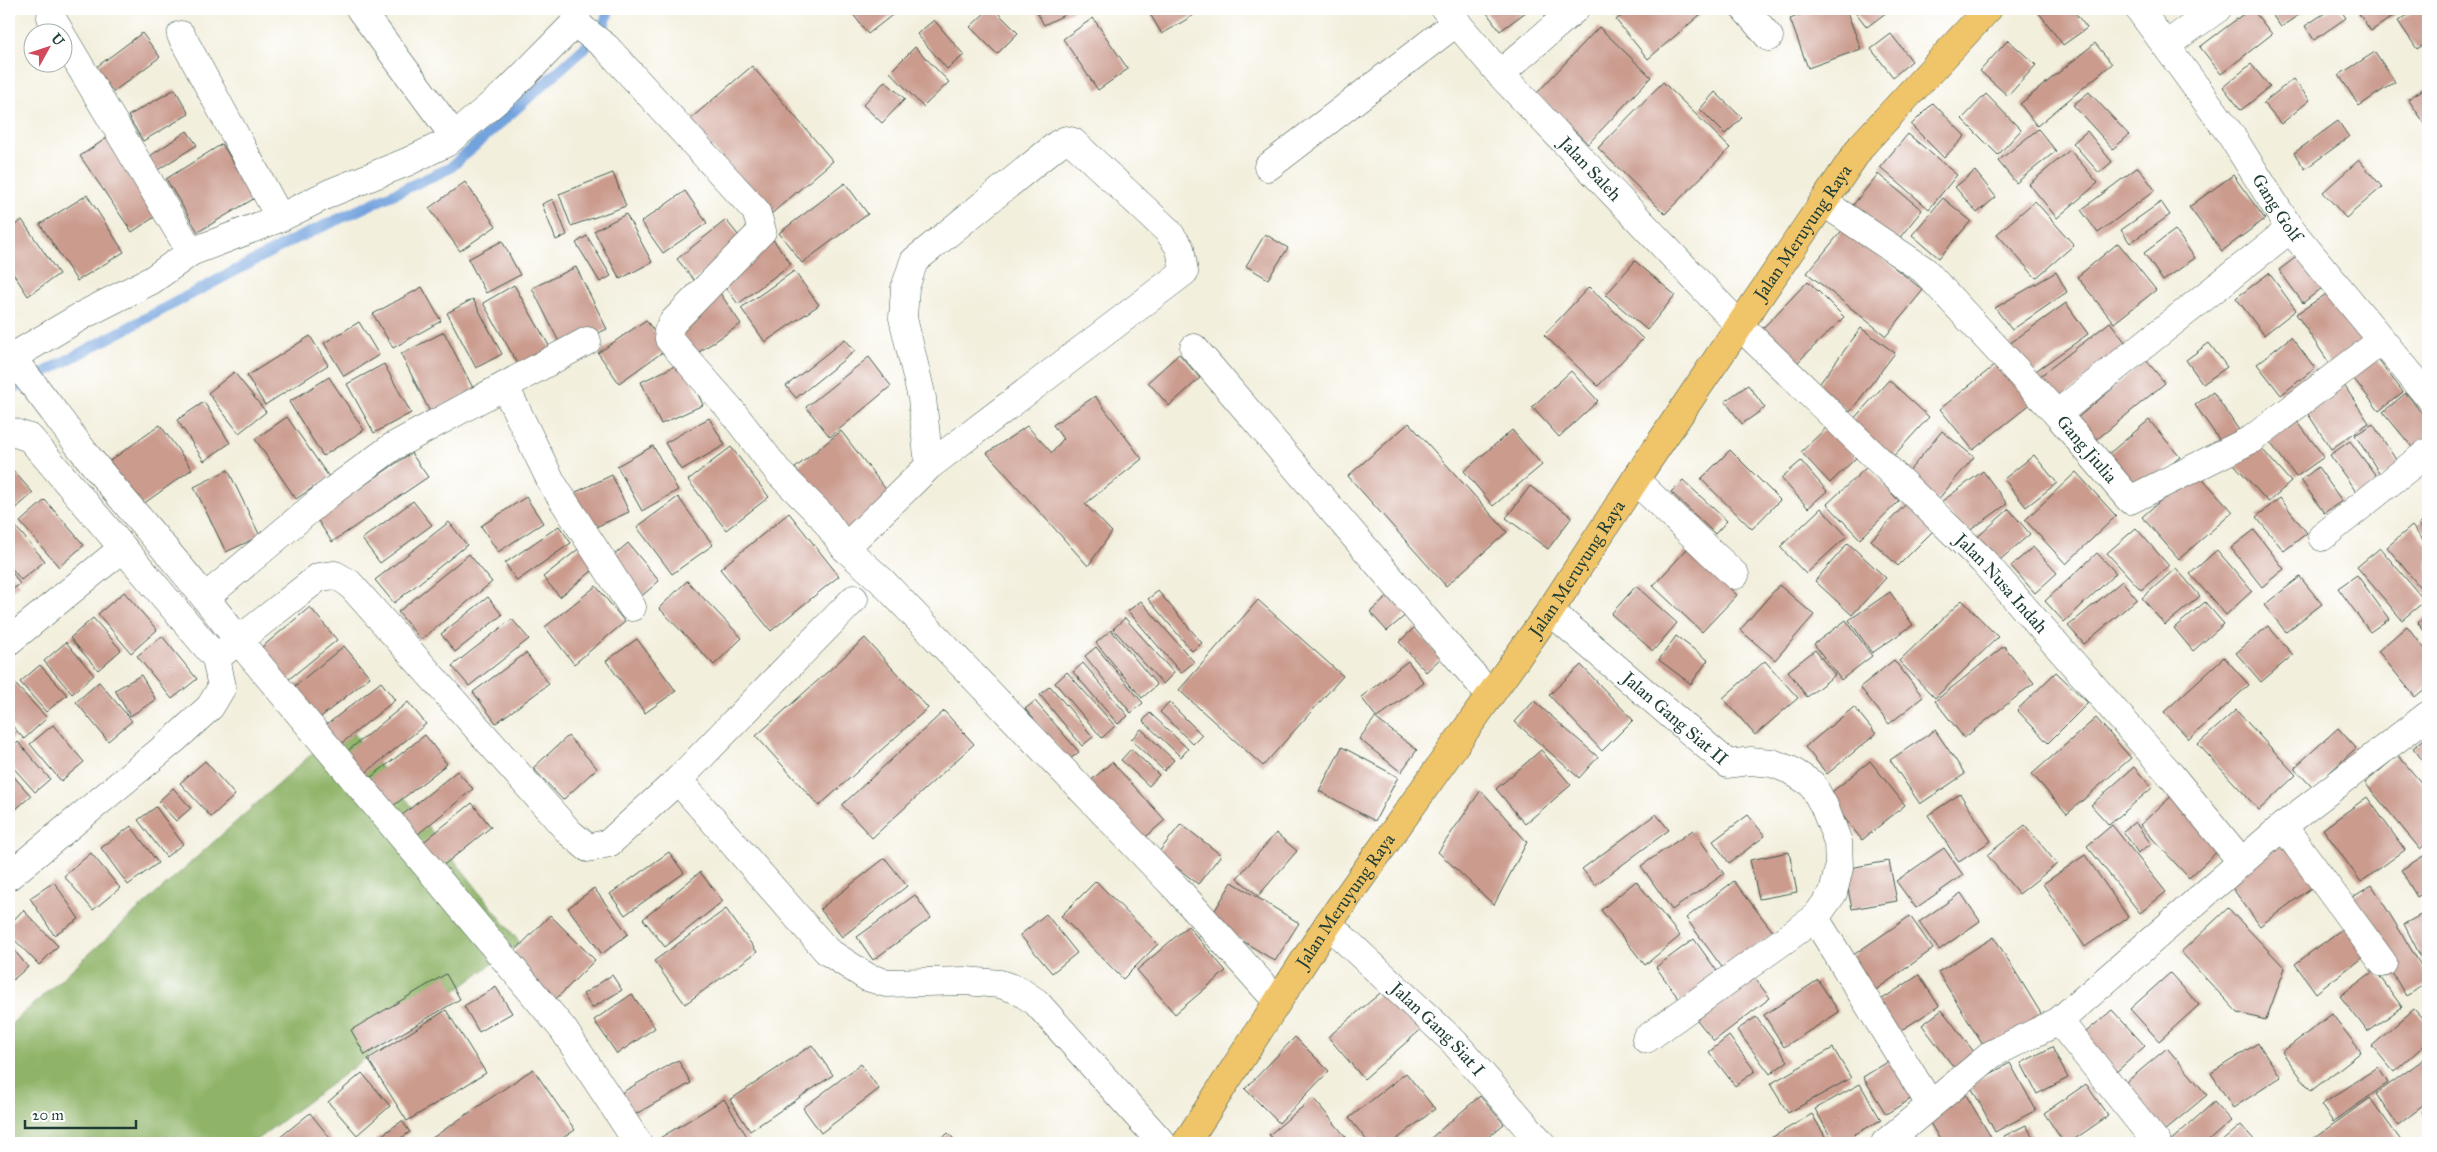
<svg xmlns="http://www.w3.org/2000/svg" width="2437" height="1152" font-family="'IM FELL Great Primer',serif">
<rect width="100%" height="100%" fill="#fff"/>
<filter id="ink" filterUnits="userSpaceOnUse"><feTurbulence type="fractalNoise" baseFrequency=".02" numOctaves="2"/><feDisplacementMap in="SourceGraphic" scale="10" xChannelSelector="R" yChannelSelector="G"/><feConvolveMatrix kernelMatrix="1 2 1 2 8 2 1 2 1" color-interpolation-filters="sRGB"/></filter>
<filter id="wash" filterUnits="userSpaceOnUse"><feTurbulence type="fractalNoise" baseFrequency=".0096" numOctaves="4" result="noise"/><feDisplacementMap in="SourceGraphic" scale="20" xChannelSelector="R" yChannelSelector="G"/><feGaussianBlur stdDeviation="1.12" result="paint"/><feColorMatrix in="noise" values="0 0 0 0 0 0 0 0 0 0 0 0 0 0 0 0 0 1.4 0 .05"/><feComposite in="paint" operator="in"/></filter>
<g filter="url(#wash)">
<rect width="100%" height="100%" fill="#f3efdd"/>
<path fill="#8fb468" stroke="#57784e" d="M346,723l174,220 -268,200h-243v-117z"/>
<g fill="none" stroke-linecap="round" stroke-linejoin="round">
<path stroke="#73a3dd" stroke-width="11" d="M9,391l282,-150 159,-73 152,-136 7,-23"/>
</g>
<g id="blocks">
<path fill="#cb9b8e" d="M849,9h51l-32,25z
M989,9h5l24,24 -21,21 -27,-27z
M1035,9h41l-32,16z
M1147,9h43l4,6 -32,19z
M1484,9h46l-30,22z
M1630,9h77l-59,50 -32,-39z
M1816,9h30l15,40 -53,19 -18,-49z
M1853,9h38l-24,18z
M2036,9h36l15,19 -24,17z
M2250,9h2l20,25 -51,40 -21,-27z
M2268,9h39l-26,18z
M2331,9h9l6,9 -32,22 -9,-14z
M2361,9h43l-33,22 -14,-20z
M2418,9h10v33l-11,7 -19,-28z
M1093,18l35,51 -30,21 -35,-51z
M934,20l30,35 -17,14 -30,-35z
M1599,27l52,50 -63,67 -52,-50z
M142,33l18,24 -47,35 -18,-24z
M1891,34l21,27 -19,16 -22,-28z
M2008,40l28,25 -28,31 -28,-25z
M2095,43l17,21 -75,62 -17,-22z
M915,47l34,35 -26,25 -33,-35z
M2375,52l20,30 -36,24 -20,-31z
M2251,64l19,23 -29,23 -18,-23z
M752,66l81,95 -63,54 -81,-95z
M2293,79l17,21 -29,24 -18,-21z
M885,81l20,18 -23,24 -19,-18z
M1663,82l67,66 -65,66 -67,-66z
M2425,88l3,5v29l-3,2 -17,-25z
M175,89l14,25 -46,27 -15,-25z
M1715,92l27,26 -17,16 -25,-25z
M2089,92l40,43 -16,14 -40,-44z
M1986,94l35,36 -23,25 -36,-36z
M1933,103l32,33 -21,22 -33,-33z
M2338,121l11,16 -44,32 -11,-16z
M2038,129l18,22 -40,32 -18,-22z
M187,131l10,14 -41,26 -9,-13z
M2087,131l25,31 -13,11 -26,-30z
M113,134l52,76 -33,22 -52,-76z
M1908,134l49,41 -28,34 -49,-42z
M222,144l33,54 -57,34 -32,-53z
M2070,150l28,33 -41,35 -28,-34z
M2359,160l23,27 -36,31 -23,-26z
M2138,167l17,23 -57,43 -17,-23z
M1975,171l21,26 -19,16 -22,-26z
M613,173l13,33 -55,20 -12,-32z
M1878,174l44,36 -29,36 -44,-36z
M2233,175l32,44 -43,32 -33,-44z
M465,182l31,44 -36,25 -31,-43z
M845,183l23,31 -66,49 -23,-30z
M685,191l22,32 -44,30 -22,-31z
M87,195l37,57 -47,29 -37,-57z
M1943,198l28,23 -32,37 -27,-23z
M553,199l14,36 -11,5 -14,-36z
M2035,201l39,44 -38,33 -39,-44z
M2161,202l9,13 -40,28 -9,-13z
M626,214l26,48 -32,17 -26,-48z
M22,220l37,54 -31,22 -19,-29v-38z
M726,220l17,21 -49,39 -17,-21z
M1844,228l79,62 -37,46 -79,-63z
M2175,230l20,28 -32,23 -19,-28z
M1265,234l23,14 -20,31 -22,-13z
M587,236l24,40 -11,6 -24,-39z
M772,238l19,26 -53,40 -19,-26z
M502,241l18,34 -34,18 -18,-34z
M2118,243l38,47 -42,33 -37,-46z
M2303,252l24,32 -24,19 -24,-33z
M1635,261l40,34 -28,35 -41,-35z
M576,267l31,62 -44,21 -31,-62z
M794,271l25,34 -54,37 -24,-34z
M2056,272l11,20 -55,38 -17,-22z
M2269,273l27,37 -32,25 -28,-37z
M1808,281l36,36 -48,47 -35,-34z
M514,285l37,64 -32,17 -36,-63z
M422,287l19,34 -48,27 -20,-34z
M1589,287l54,52 -45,47 -54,-51z
M2334,289l36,53 -38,25 -36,-53z
M720,293l21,31 -45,30 -21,-31z
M473,299l29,55 -26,14 -29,-55z
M2066,303l22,31 -58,41 -21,-31z
M646,320l21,29 -48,34 -21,-30z
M359,322l20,33 -35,21 -20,-33z
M2110,322l18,24 -74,58 -19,-24z
M1861,328l34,25 -45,59 -33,-25z
M444,332l30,58 -44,22 -29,-58z
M310,336l18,29 -63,40 -18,-29z
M2291,337l24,31 -34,27 -24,-31z
M845,339l10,12 -59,47 -10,-12z
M2209,343l18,24 -24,17 -17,-24z
M2372,352l31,40 -24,19 -32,-41z
M1179,354l21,24 -31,28 -21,-24z
M869,357l22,29 -61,51 -24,-30z
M2146,360l19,23 -70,58 -19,-22z
M2000,361l33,41 -60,48 -33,-41z
M683,362l20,43 -42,19 -20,-42z
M384,364l27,49 -37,20 -27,-49z
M1571,371l27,30 -39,36 -27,-30z
M234,372l32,40 -27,21 -31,-40z
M329,377l35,53 -41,26 -34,-54z
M2340,379l29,44 -38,26 -29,-44z
M1889,380l40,37 -39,43 -40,-37z
M1748,385l17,23 -23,16 -17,-23z
M2213,392l28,41 -18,12 -28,-40z
M2406,393l22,28v24l-11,8 -34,-41z
M1095,396l47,63 -57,45 27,28 -24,34 -101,-113 40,-27 25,27 11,-14 -10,-14z
M204,402l26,41 -26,18 -27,-41z
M2291,413l33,44 -28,20 -33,-44z
M287,417l42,60 -33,22 -41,-60z
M709,418l16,27 -44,25 -16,-27z
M2149,420l31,37 -49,41 -31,-37z
M1409,423l98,109 -61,54 -98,-110z
M2373,424l27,42 -18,11 -27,-42z
M160,425l32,44 -53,38 -32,-44z
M1827,427l29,31 -26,25 -29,-31z
M1512,430l30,35 -49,41 -29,-35z
M841,431l50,65 -46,36 -50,-64z
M1942,431l32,26 -38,45 -31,-26z
M2350,441l30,40 -21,15 -29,-41z
M2256,442l35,40 -23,20 -35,-39z
M653,446l25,44 -36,21 -25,-45z
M731,447l38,50 -43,33 -38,-50z
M1730,450l50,50 -28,29 -51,-50z
M411,453l17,24 -96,65 -16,-24z
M2034,455l23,28 -31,24 -22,-28z
M1801,461l26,30 -19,17 -27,-30z
M9,466l24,27 -22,20 -2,-3z
M1867,467l32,34 -39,38 -33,-35z
M2318,467l24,34 -18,12 -23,-33z
M228,470l32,66 -34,16 -32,-65z
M2195,470l38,42 -54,47 -37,-42z
M1983,471l24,33 -42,30 -24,-32z
M2076,472l40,44 -50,48 -41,-44z
M612,475l17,37 -40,18 -17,-36z
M1683,480l44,41 -12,13 -44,-42z
M1530,486l42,31 -24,32 -42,-31z
M526,497l17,26 -45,29 -17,-26z
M678,497l35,48 -41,29 -35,-47z
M2280,498l27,35 -23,18 -28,-34z
M45,500l39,45 -25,22 -39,-45z
M413,501l19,24 -52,38 -18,-24z
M1907,503l27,27 -36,36 -27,-26z
M1821,508l26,28 -41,38 -26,-27z
M2009,509l21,25 -36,31 -21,-24z
M789,513l50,63 -68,55 -51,-62z
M2428,516v19l-9,-11z
M449,522l18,23 -73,58 -19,-23z
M15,526l30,35 -24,19 -12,-15v-34z
M559,526l12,17 -54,38 -12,-18z
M2412,526l16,20v51l-41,-50z
M2136,528l33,38 -28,24 -34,-37z
M2254,530l30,39 -22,18 -31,-39z
M628,543l31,38 -22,19 -31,-38z
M1848,543l38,35 -34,37 -37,-34z
M581,547l16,20 -37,30 -17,-20z
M2033,547l24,26 -22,20 -24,-27z
M2380,548l45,53 -23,19 -45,-53z
M1687,549l50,46 -35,37 -49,-46z
M2217,550l35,41 -26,24 -36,-41z
M2097,553l19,20 -52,49 -19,-21z
M469,554l23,28 -71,58 -23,-28z
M9,568l11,16 -11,8z
M2176,568l24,28 -35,29 -23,-27z
M2357,575l32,44 -19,13 -32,-44z
M2300,577l22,27 -36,28 -22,-27z
M687,581l55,57 -28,27 -55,-57z
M2122,581l15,18 -53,45 -16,-18z
M1779,585l35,30 -39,45 -35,-30z
M596,586l29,36 -51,42 -29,-37z
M1636,586l41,37 -24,28 -42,-37z
M1158,591l44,52 -10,8 -44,-52z
M124,592l33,38 -26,23 -33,-39z
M1890,592l23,33 -41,28 -23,-33z
M1391,594l17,19 -21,18 -17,-19z
M488,597l14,18 -47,37 -14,-18z
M1258,600l85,76 -80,90 -84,-76z
M1962,600l36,37 -63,61 -36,-37z
M1141,601l53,61 -13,11 -53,-62z
M2205,602l19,22 -31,27 -19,-23z
M310,607l27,33 -54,44 -27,-32z
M2428,614v22l-10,-13z
M93,618l28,32 -23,20 -28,-32z
M1125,618l49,55 -11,11 -50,-55z
M512,619l17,20 -60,47 -17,-20z
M1846,620l26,36 -31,24 -27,-36z
M2268,626l25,29 -32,27 -25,-29z
M2407,626l21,27v33l-13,11 -37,-46z
M1414,628l27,30 -15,14 -27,-30z
M1111,630l46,55 -15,13 -46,-55z
M162,636l35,43 -25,20 -35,-43z
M1676,636l32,24 -17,24 -32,-24z
M865,638l63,70 -109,98 -63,-70z
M637,639l39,52 -31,22 -39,-52z
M66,642l28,33 -22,19 -28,-33z
M344,646l26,31 -59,48 -25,-32z
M2004,646l30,37 -70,55 -29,-37z
M1096,647l47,56 -12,10 -46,-57z
M1815,650l20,25 -28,22 -19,-26z
M526,653l23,31 -53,39 -23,-31z
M2224,657l25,28 -60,54 -25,-27z
M1894,660l29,37 -34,27 -29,-37z
M1408,661l16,22 -47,35 -16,-21z
M1765,661l33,37 -43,37 -32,-37z
M1083,663l45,53 -10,8 -45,-52z
M40,665l27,30 -21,17 -26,-30z
M1581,665l52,55 -31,31 -53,-56z
M1067,672l48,54 -13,12 -47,-55z
M2056,672l32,31 -40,40 -31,-33z
M141,675l15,25 -26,16 -15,-26z
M99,682l33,39 -24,20 -32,-39z
M381,682l14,18 -64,52 -15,-19z
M15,684l32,34 -23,21 -15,-17v-33z
M1050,686l43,51 -11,9 -42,-51z
M1035,701l44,51 -10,8 -44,-51z
M1534,701l64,56 -19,21 -64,-56z
M408,702l18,22 -69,56 -18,-22z
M1169,702l33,33 -9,9 -33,-32z
M1854,707l22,27 -49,40 -22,-27z
M2236,710l60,65 -37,35 -61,-66z
M944,711l30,33 -102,94 -30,-33z
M1150,713l38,36 -7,8 -38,-36z
M1375,718l42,32 -16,22 -42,-33z
M2096,718l35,40 -64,56 -35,-40z
M53,725l31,37 -23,19 -31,-37z
M2338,728l18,20 -43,40 -19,-20z
M1141,729l33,31 -10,11 -33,-31z
M9,730l5,7 -5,4z
M1935,730l30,44 -45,30 -30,-44z
M425,735l22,29 -59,46 -22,-29z
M568,736l29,32 -34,32 -30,-32z
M2428,736v31l-15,-19z
M18,742l32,37 -15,13 -26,-29v-12z
M1342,747l56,30 -23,44 -56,-30z
M1131,749l28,26 -10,11 -28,-26z
M1541,750l30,35 -46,39 -29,-35z
M2398,755l30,36v51l-8,7 -55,-66z
M205,761l30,34 -24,22 -31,-34z
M1870,761l35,44 -43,35 -35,-44z
M1112,762l53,58 -26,23 -53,-58z
M2134,767l18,21 -43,37 -18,-20z
M9,771l22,25 -22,19z
M457,771l16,18 -61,50 -16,-19z
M173,788l18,20 -15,13 -18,-19z
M1481,790l46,52 -33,63 -56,-53z
M2176,792l49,52 -36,34 -49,-53z
M1960,794l31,47 -32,21 -31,-47z
M2367,797l38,53 -44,32 -38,-53z
M472,803l19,24 -56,45 -19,-24z
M156,807l27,37 -17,13 -28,-37z
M1656,814l13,16 -74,55 -13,-16z
M1748,815l17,21 -36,27 -16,-22z
M2135,822l16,22 -13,9 -15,-22z
M1181,824l40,31 -23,29 -40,-31z
M2025,825l32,39 -38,30 -32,-39z
M2112,825l54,67 -26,21 -53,-67z
M131,826l27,37 -30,22 -27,-37z
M1693,830l31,44 -52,36 -31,-44z
M1276,833l21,18 -39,45 -21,-18z
M2286,839l33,43 -59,44 -32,-44z
M1944,848l19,27 -47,33 -20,-27z
M669,852l15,21 -59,42 -15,-21z
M1789,852l8,40 -38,7 -9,-39z
M91,853l29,35 -27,22 -29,-34z
M2428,853v37l-11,7 -16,-27z
M2085,855l43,62 -43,30 -42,-63z
M885,858l22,28 -65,51 -22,-28z
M1889,861l8,40 -45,8 -8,-40z
M700,872l23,29 -58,46 -22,-28z
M1096,881l62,63 -35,35 -62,-63z
M1636,881l44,55 -35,29 -44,-55z
M1734,881l40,52 -50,37 -38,-52z
M54,882l25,37 -25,16 -24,-37z
M1232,882l67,41 -24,38 -66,-41z
M2372,885l56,92v6l-22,13 -58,-96z
M594,888l34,46 -26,20 -34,-46z
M1961,893l19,28 -41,29 -20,-28z
M915,895l16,23 -58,42 -16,-23z
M2228,908l57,60 -19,52 -28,-7 -57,-61z
M726,909l31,43 -72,52 -31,-43z
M23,910l35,36 -19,19 -30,-31v-9z
M2426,912l2,5v54l-24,-47z
M1046,914l31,39 -25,20 -32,-38z
M550,915l45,45 -43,43 -45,-44z
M1910,916l23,33 -63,45 -24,-34z
M1188,926l38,45 -51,43 -38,-44z
M2346,926l21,28 -51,39 -21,-29z
M1994,937l48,78 -56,35 -48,-78z
M1694,939l25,35 -38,28 -25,-35z
M9,944l19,23 -19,16z
M2375,970l27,37 -34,25 -28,-36z
M2170,973l29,32 -40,36 -29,-32z
M446,974l14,25 -95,56 -14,-25z
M612,975l10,15 -30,18 -9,-14z
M1919,975l20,31 -47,30 -19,-31z
M1753,976l17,22 -56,43 -17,-21z
M1818,980l21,32 -55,35 -20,-32z
M1391,984l34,42 -61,53 -36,-42z
M496,987l16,26 -33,19 -15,-26z
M632,994l23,34 -38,26 -23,-34z
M2414,1009l14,16v17l-34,30 -22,-26z
M446,1010l40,63 -79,48 -39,-62z
M1942,1010l39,51 -20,16 -39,-52z
M2112,1010l33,36 -31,28 -34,-37z
M2332,1014l29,38 -50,39 -29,-39z
M1756,1017l32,44 -18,13 -33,-44z
M1729,1036l26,35 -20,15 -26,-34z
M1295,1037l34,34 -50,52 -34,-34z
M2258,1043l23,34 -48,31 -22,-35z
M812,1045l21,30 -83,56 -20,-31z
M2052,1047l16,31 -31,16 -16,-31z
M1833,1048l18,30 -63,35 -18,-29z
M2167,1048l40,47 -49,41 -40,-47z
M2428,1056v46l-30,23 -22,-31z
M1896,1057l23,37 -33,20 -23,-37z
M678,1060l13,23 -57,32 -13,-22z
M2010,1063l26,47 -41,22 -25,-47z
M861,1064l18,25 -58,44 -18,-25z
M2378,1067l10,16 -55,39 -12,-17z
M533,1069l42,61 -20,13h-130z
M362,1073l28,33 -33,29 -29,-33z
M1406,1073l29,36 -43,34h-23l-20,-25z
M1860,1084l21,36 -42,23h-5l-19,-34z
M2086,1084l22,32 -39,27h-5l-20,-30z
M1966,1095l26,44 -7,4h-43l-15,-25z
M1480,1096l24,28 -23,19h-56z
M1313,1098l38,45h-75l-7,-8z
M2370,1098l32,44 -95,1z
M724,1099l27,44h-95l-1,-2z
M2214,1102l17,19 -25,22h-38z
M2428,1108v13l-6,-9z
M310,1113l24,30h-61z
M1812,1114l17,29h-55l-3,-5z
M402,1121l8,11 -16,11h-17l-2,-3z
M2026,1125l10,18h-28l-4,-7z
M2241,1125l16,18h-37z
M948,1133l10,10h-21z"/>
</g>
</g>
<g filter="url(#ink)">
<use href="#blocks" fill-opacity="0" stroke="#3f584d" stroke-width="1"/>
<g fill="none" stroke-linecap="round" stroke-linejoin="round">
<g stroke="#3f584d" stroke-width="29">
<g id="minor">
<path d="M360,9l94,127"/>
<path id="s1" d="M1445,9l55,65 239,251 244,236 187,213 71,87"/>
<path d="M1745,9l24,28"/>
<path id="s2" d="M2139,9l92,126 59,94 138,167"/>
<path d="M51,17l9,15"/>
<path d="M575,23l31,24 150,164 6,20 -89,91 -5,9 1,8 61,70 50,65 42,42 23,32 36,32 296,309 100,112"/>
<path d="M181,35l99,183"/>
<path d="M62,36l129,216"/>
<path d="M2166,45l51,-36"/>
<path d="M1500,74l75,-65"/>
<path d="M1268,167l189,-145"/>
<path id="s3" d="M1823,202l101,68 133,144 73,86 122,-61 129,-98"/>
<path d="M1194,348l296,347"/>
<path d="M9,356c27,29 50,64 75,96 50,63 106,123 154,188l325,389 75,114"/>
<path d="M9,359l76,-45 67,-34 39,-28 89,-34 50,-25 77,-31 39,-19 62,-52 67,-68 3,-14"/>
<path d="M505,387l47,96 80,124"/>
<path d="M2057,414l233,-185"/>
<path d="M9,431l21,7 186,220 6,29 -12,20 -34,31 -167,138"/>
<path d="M1635,480l100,95"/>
<path d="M2322,537l106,-85"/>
<path d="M845,548l84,-82 255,-194 -4,-24 -12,-17 -95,-89 -7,-2 -8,4 -144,117 -9,27 -2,30 19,80 7,68"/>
<path d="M206,597l121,-102 65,-48 195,-106"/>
<path id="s4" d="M1550,611l178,153 22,-3 22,2 18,7 22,14 12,22 14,36 1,26 -6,25 -18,25 115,186"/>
<path d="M9,641l114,-93"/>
<path d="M216,658l103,-81 16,-2 14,8 221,250 18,15 21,-5 69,-63 176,-181"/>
<path d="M678,780l149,171 40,26 19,6 80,-2 34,3 18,6 18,12 126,141"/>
<path d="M2283,826l100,137"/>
<path id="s5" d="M1328,924l126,118 87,101"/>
<path d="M1646,1039l169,-121"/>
<path d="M1885,1143l107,-89 67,-33"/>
<path d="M2157,1143l-98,-122 224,-195 145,-111"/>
</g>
</g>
<g stroke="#3f584d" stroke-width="29">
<g id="major">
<path id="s6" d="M1186,1143l142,-219 222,-313 85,-131 227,-335 126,-136"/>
</g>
</g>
<use href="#minor" stroke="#fff" stroke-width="28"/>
<use href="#major" stroke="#f0c469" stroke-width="28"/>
</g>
</g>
<g text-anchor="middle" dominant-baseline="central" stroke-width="4" stroke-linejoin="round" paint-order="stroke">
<g font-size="18" fill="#1f3d34" stroke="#fff">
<text stroke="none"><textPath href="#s1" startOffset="216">Jalan Saleh</textPath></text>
<text stroke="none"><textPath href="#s2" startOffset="242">Gang Golf</textPath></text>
<text stroke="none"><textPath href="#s6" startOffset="1100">Jalan Meruyung Raya</textPath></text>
<text stroke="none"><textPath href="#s3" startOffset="364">Gang Jiulia</textPath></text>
<text stroke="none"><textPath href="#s6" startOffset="695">Jalan Meruyung Raya</textPath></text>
<text stroke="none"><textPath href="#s1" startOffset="800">Jalan Nusa Indah</textPath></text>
<text stroke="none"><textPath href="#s4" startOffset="165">Jalan Gang Siat II</textPath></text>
<text stroke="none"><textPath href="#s6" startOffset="290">Jalan Meruyung Raya</textPath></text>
<text stroke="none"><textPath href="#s5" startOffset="152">Jalan Gang Siat I</textPath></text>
</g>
</g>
<rect width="2437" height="1152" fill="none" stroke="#fff" stroke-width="30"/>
<g transform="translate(48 48) rotate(50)"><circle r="24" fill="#ffffff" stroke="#a5b1ae"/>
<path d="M0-4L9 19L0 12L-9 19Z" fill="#d1495b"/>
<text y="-8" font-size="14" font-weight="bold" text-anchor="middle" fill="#1f3d34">U</text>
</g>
<path d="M25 1120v8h111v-8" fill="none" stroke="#1f3d34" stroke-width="2.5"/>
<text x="32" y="1120" font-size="15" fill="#1f3d34" stroke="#ffffff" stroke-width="4" paint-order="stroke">20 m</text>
</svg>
